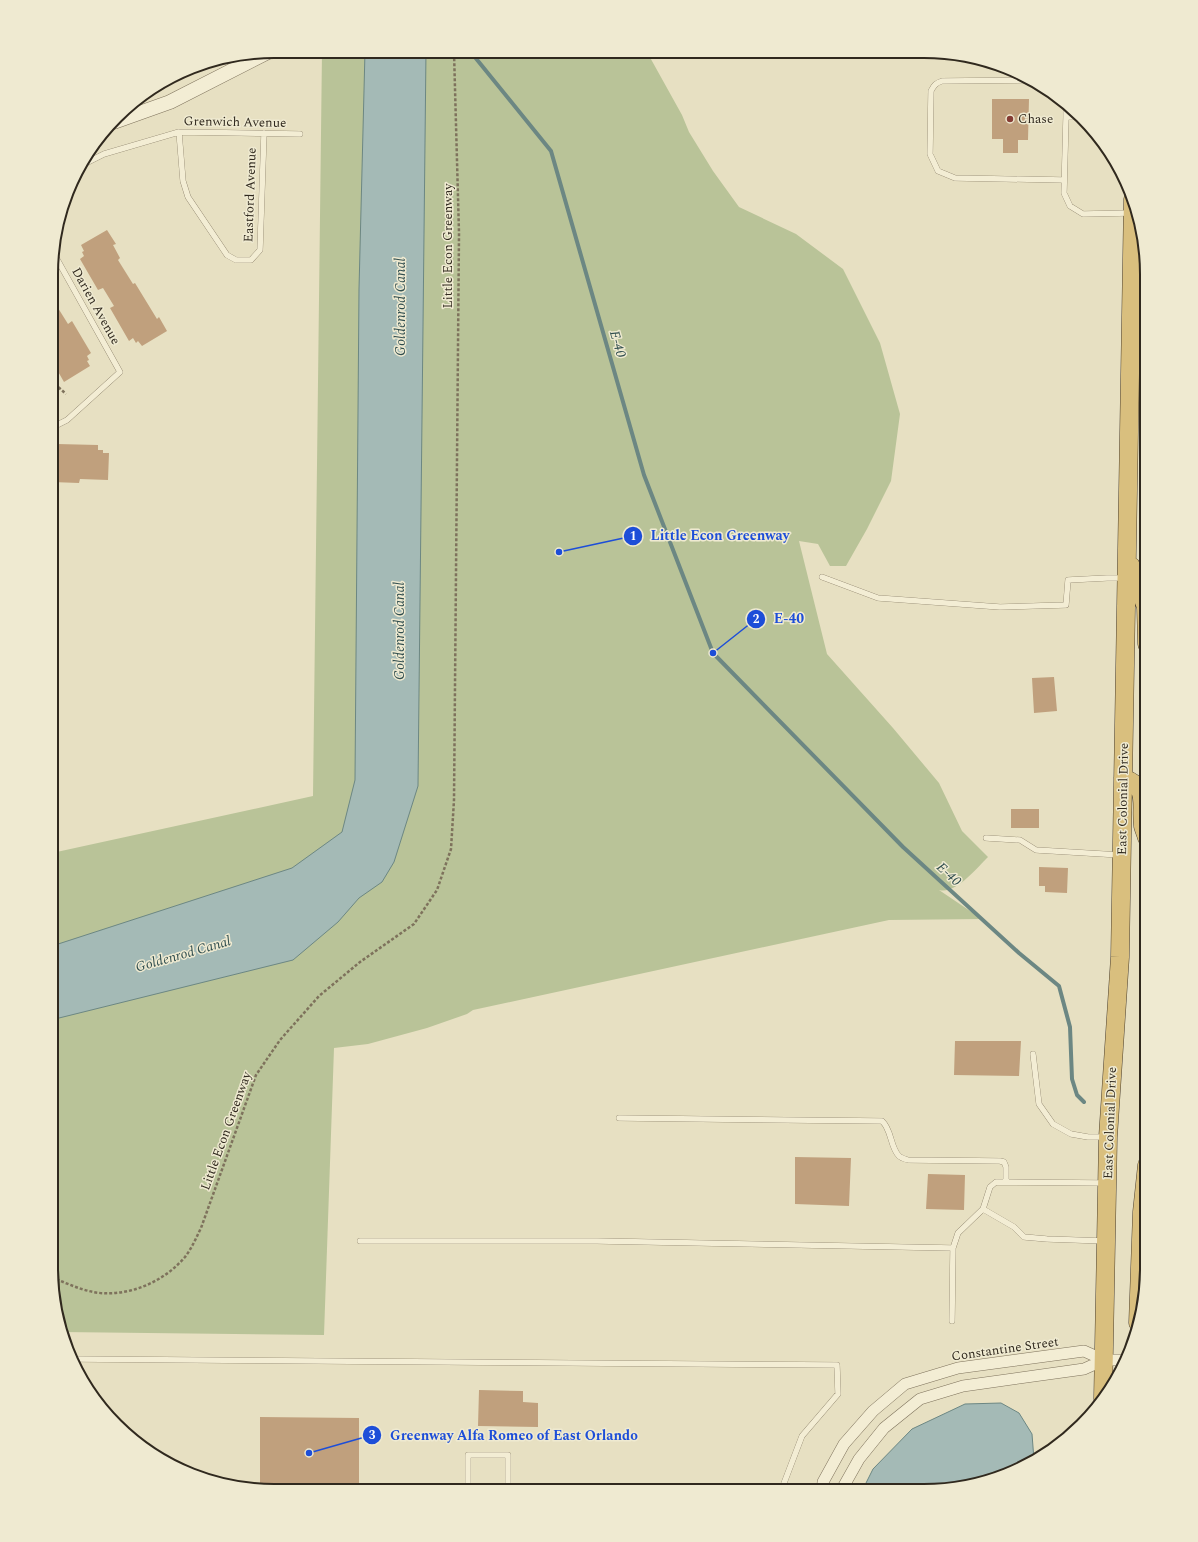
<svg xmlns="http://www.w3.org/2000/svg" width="1198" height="1542" font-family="Spectral,serif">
<rect width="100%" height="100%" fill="#e7e0c2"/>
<path fill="#b9c398" d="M322,51l325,1 35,63 7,17 24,39 26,36 57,27 47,35 37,74 20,71 -9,67 -24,48 -21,37h-16l-12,-22 -19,-3 28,113 66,74 46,55 23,48 26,26c-11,11 -33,38 -49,33l43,29 -93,1 -416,90 -6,4 -40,14 -59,16 -34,4 -10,287 -263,-3 -2,-7 -8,-57 1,-415 261,-57z"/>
<path fill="#a4bab6" stroke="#6c8783" d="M365,51h61l-8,735 -24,76 -12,20 -23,16 -21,24 -45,38 -242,60 1,-74 240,-78 50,-36 13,-52 4,-491z
M1001,1403l18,10 13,21 2,26c-50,34 -114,31 -172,31l11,-22 39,-40 53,-25z"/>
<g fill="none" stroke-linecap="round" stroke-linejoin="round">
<path stroke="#6c8783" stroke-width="4" d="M474,56l77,95 93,324 69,178 190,194 116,106 40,33 11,41 2,52 5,16 7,7"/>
</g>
<path fill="#c0a07d" d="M992,99h37l-1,41h-10v13h-15v-14h-11z
M107,230l9,14 -3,1 7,13 -2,2 15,24 2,-1 22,36 2,-2 8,14 -25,15 -4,-5 -2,2 -3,-5 -4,3 -19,-33 4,-2 -11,-18 -5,2 -18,-31 4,-3 -2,-4 2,-1 -3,-6z
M53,300l15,24 4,-3 19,32 -4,3 2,4 -2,1 3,5 -26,16 -8,-14 3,-2 -6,-9z
M57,444l41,1v5h5v3h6l-1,27 -28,-1 -1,4 -27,-1 1,-30h3z
M1054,677l3,34 -23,2 -2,-35z
M1011,809h28v19h-28z
M1039,867l29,1 -1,25 -22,-1v-6h-6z
M955,1041h66l-2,35 -65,-1z
M795,1157l56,1 -2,48 -54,-2z
M928,1174l37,1 -1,35 -38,-1z
M479,1390l44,1v11l15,1v24l-60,-1z
M260,1417l99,1v71h-99z"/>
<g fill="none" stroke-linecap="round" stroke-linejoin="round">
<g stroke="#7e725c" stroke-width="6">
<path id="service" d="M1031,80l-89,1c-6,2 -8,4 -11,10l-1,63 8,17 17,7 109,2
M1066,117v-14
M1081,117h-15l-2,76 6,13 13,8 47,-1
M179,132l4,49 5,16 39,58 9,5h15l9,-10 4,-117
M80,166l24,-12 75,-22 121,2
M53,425h4l10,-5 53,-48 -67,-120
M822,577l56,21 122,9 66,-2 2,-25 39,-2h17
M986,838l34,2 16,10 84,5
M1033,1054l6,50 14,20 18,10 17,3h18
M619,1118l263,3c10,9 8,26 17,35 2,2 6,3 9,4l92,1 4,1 2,5v15
M983,1209l31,18 10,10 23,2 57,2
M360,1241h237l356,7
M952,1321l1,-73 5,-15 25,-24 7,-22 6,-5 109,1
M71,1359l766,6 1,29 -36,42 -21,55
M468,1490v-35h40v35"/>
</g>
<g stroke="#7e725c" stroke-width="12">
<path id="minor" d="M822,1491l1,-9 21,-38 29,-33 32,-27 53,-16 126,-17 20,9h21
M841,1491l18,-32 25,-31 36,-29 43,-13 121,-17 20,-9"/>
</g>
<g stroke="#7e725c" stroke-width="15">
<path id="tertiary" d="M114,122l56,-20 98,-50"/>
</g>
<g stroke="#4c4030" stroke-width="19">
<path id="trunk" d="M1131,566l15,41 1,37
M1123,778c27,9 17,26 20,48 1,4 3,8 4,12
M1138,1323l4,-111 5,-47
M1103,1399l5,-262 12,-180 13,-758"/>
</g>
<path stroke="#7e725c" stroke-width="2.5" stroke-dasharray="3 2" stroke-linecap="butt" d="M53,379l3,6 10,9
M52,1277c13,6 27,12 41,15 33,6 70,-9 92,-35 7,-9 11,-19 16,-29l55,-153 24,-35 39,-44 41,-34 54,-38 23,-34 14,-41 3,-49 5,-567 -5,-181"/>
<use href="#service" stroke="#f3edd4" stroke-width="5.5"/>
<use href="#minor" stroke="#f3edd4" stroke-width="11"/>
<use href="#tertiary" stroke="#f3edd4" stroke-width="14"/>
<use href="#trunk" stroke="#d9bf7e" stroke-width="18"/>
</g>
<circle fill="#853c34" stroke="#efead1" stroke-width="1.5" cx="1010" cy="119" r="4"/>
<g text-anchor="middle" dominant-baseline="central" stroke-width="3" stroke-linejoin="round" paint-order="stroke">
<g font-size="13" fill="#30291e" stroke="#efead1" text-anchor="start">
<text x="1018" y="119">Chase</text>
</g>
<g font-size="13" fill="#30291e" stroke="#efead1">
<text transform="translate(235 122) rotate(1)">Grenwich Avenue</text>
<text transform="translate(250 195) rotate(-88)">Eastford Avenue</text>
<text transform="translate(448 246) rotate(-90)">Little Econ Greenway</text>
<text transform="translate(96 306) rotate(61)">Darien Avenue</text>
<text transform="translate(1123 799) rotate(-89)">East Colonial Drive</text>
<text transform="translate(1110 1123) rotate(-88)">East Colonial Drive</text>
<text transform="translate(226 1131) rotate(-70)">Little Econ Greenway</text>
<text transform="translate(1005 1349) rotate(-8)">Constantine Street</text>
</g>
<g font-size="14" font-style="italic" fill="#2f4d4e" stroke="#efead1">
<text transform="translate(400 307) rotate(-90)">Goldenrod Canal</text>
<text transform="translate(618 344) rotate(74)">E-40</text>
<text transform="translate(399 631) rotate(-90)">Goldenrod Canal</text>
<text transform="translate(949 874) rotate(43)">E-40</text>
<text transform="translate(183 954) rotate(-16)">Goldenrod Canal</text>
</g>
</g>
<path d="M0 0H1198V1542H0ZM274 58H924A216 216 0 0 1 1140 274V1268A216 216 0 0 1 924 1484H274A216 216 0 0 1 58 1268V274A216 216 0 0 1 274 58Z" fill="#efead1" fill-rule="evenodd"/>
<path fill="none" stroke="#30291e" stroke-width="2" d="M274 58H924A216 216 0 0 1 1140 274V1268A216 216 0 0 1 924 1484H274A216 216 0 0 1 58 1268V274A216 216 0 0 1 274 58Z"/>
<path fill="none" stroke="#1d4ed8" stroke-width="1.5" d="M559 552L633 536M713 653L756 619M309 1453L372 1435"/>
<g fill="#1d4ed8" stroke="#efead1" stroke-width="1.5">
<circle cx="559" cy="552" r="4"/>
<circle cx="713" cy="653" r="4"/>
<circle cx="309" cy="1453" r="4"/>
<circle cx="633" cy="536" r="10"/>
<circle cx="756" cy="619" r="10"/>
<circle cx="372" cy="1435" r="10"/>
</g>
<g font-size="12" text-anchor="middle" font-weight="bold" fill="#fff">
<text x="633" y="540">1</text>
<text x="756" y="623">2</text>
<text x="372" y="1439">3</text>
</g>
<g font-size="14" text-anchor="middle" font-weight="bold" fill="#1d4ed8" stroke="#efead1" stroke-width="3" stroke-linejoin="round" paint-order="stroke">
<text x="720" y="540">Little Econ Greenway</text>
<text x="789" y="623">E-40</text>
<text x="514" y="1440">Greenway Alfa Romeo of East Orlando</text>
</g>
</svg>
